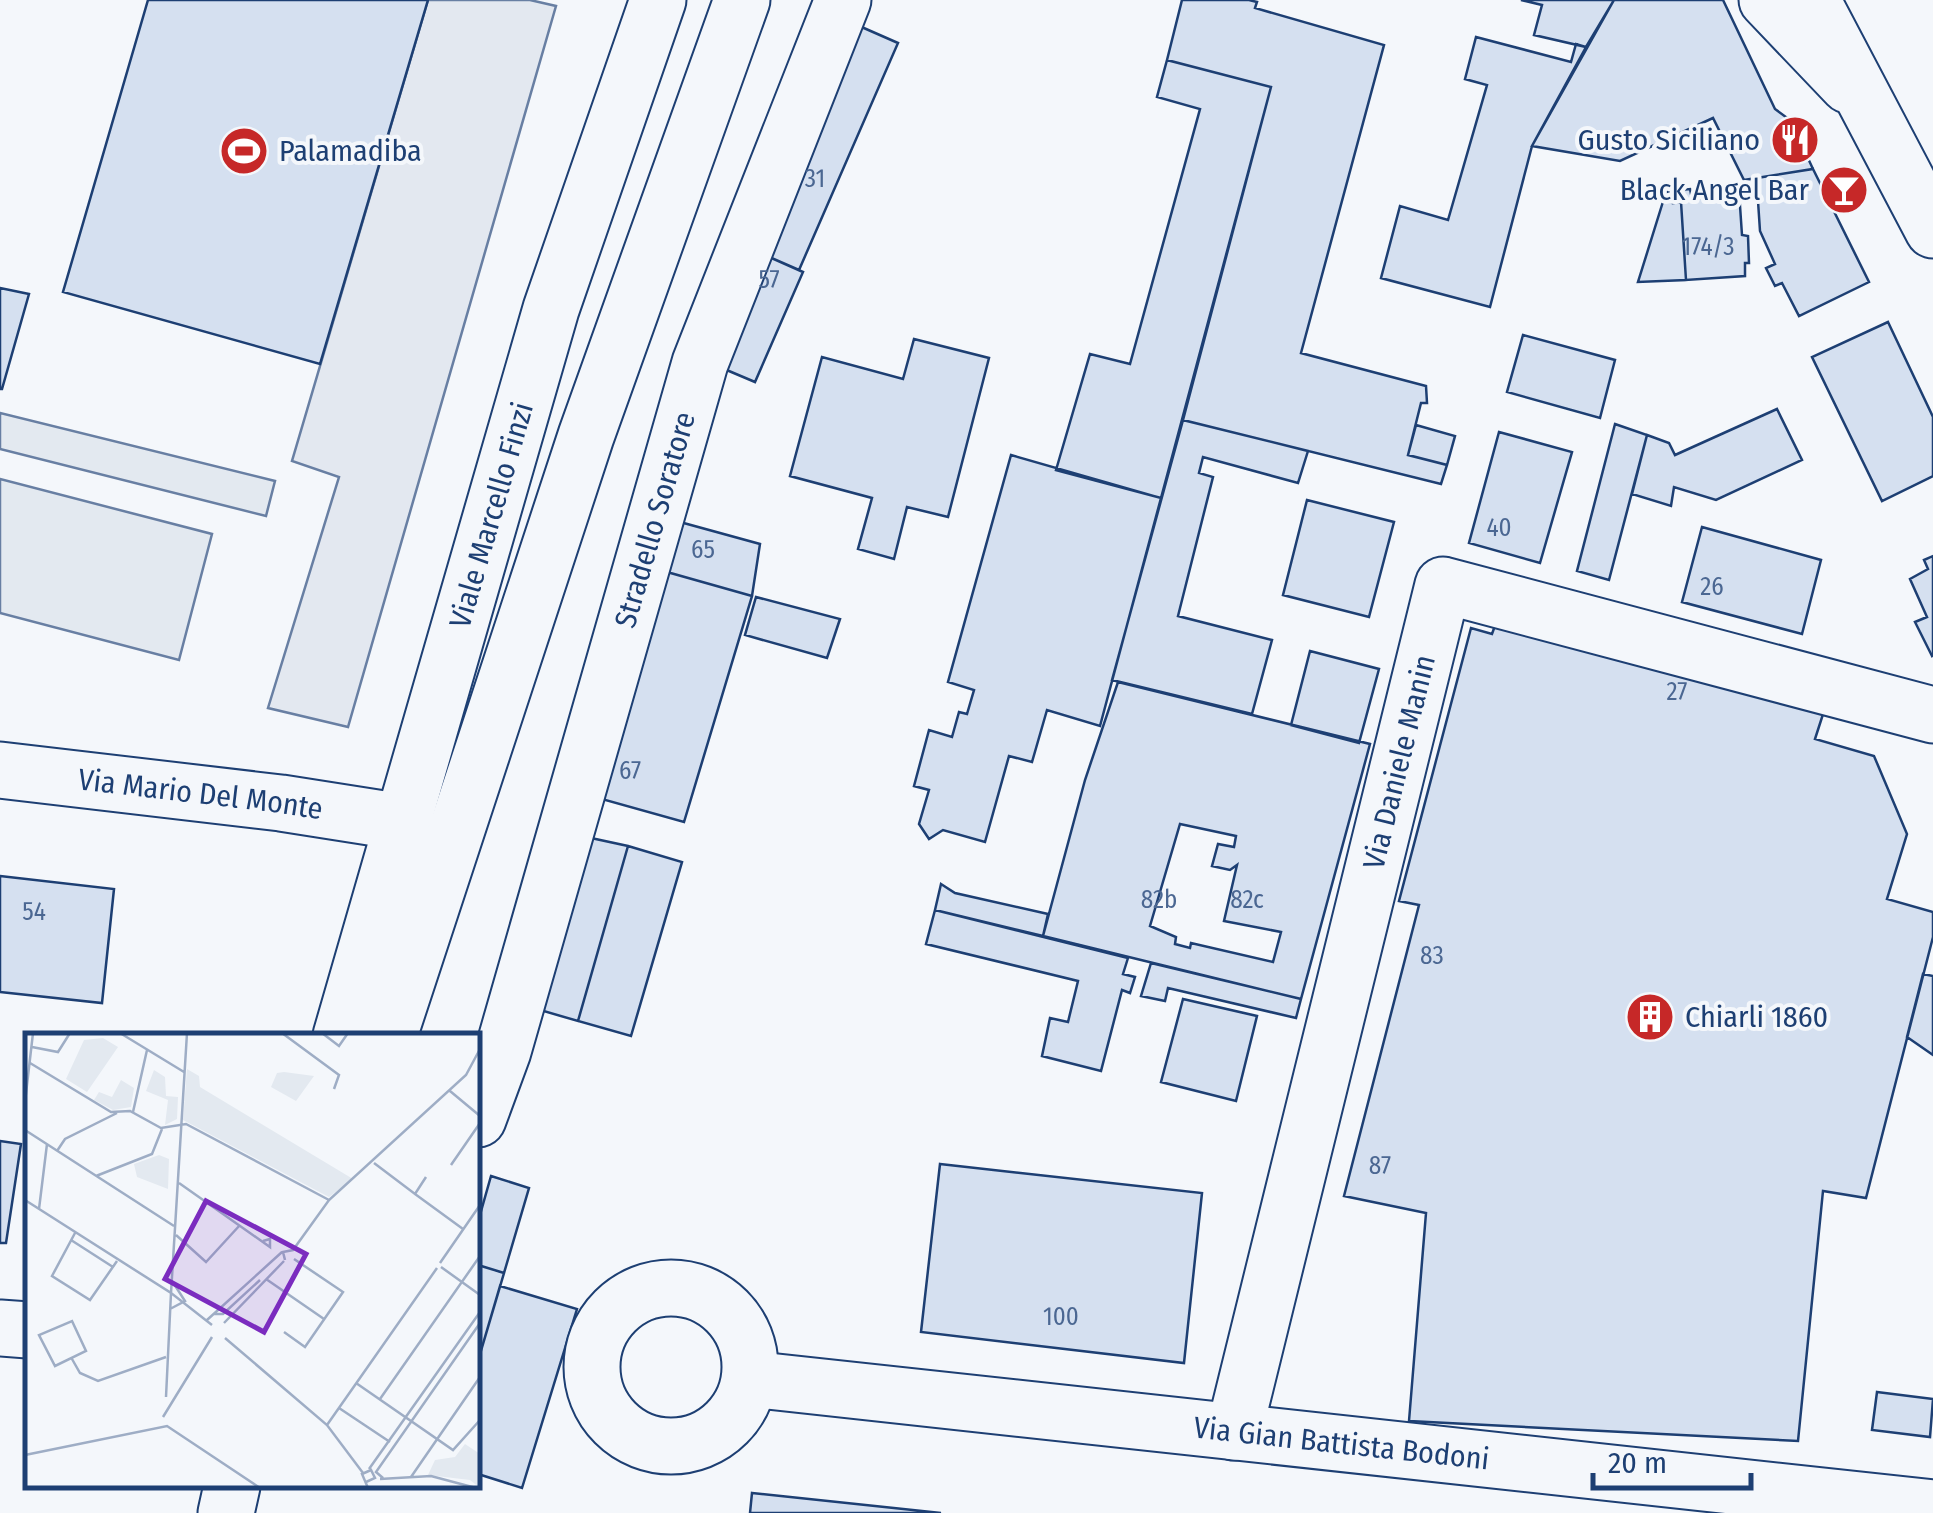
<svg xmlns="http://www.w3.org/2000/svg" width="1933" height="1513" font-family="'Fira Sans Condensed',sans-serif">
<rect width="100%" height="100%" fill="#f4f7fb"/>
<path fill="#e3e9f0" stroke="#687fa3" stroke-width="2.5" d="M0,413l275,68 -9,35 -266,-67z
M0,479l212,55 -33,126 -179,-47z"/>
<path fill="#e3e8f0" stroke="#687fa3" stroke-width="2.5" d="M428,0h102l26,6 -208,721 -80,-19 71,-231 -47,-16z"/>
<path fill="#d5e0f0" stroke="#1d3f73" stroke-width="2.5" fill-rule="evenodd" d="M148,0h280l-108,364 -257,-72z
M1182,0h67l8,2 -2,6 129,37 -83,308 125,33 1,17h-6l-13,52 39,10 -6,19 -258,-64 88,-333 -104,-27z
M1521,0h93l-28,47 -52,-12 8,-30z
M1614,0h109l52,109 15,11 23,49 -69,11 -31,-62 -93,43 -88,-15z
M857,25l41,18 -99,227 -41,-18z
M1476,37l95,25 5,-18 10,3 -54,99 -42,161 -109,-29 19,-72 48,14 39,-135 -22,-6z
M1167,60l104,27 -110,411 -105,-28 34,-116 40,10 70,-255 -43,-12z
M1813,169l56,113 -70,34 -17,-33 -7,3 -9,-18 9,-4 -15,-33 -3,-45 -8,3 -5,-9z
M1690,189l1,5 48,-3 3,44 6,1 1,27h-4v13l-59,4 -5,-78 -8,1 -1,-12z
M1672,191l1,12 8,-1 5,78 -48,2 28,-90z
M758,252l45,20 -48,110 -45,-19z
M0,288l29,6 -27,95h-2z
M1888,322l45,95v59l-51,25 -70,-144z
M1523,335l92,25 -15,58 -93,-26z
M914,339l75,19 -41,159 -41,-10 -13,52 -36,-10 14,-51 -82,-22 32,-119 81,22z
M1777,409l25,51 -86,40 -42,-13 -3,19 -39,-12 15,-59 22,8 6,12z
M1183,420l125,31 -10,32 -95,-26 -4,16 14,4 -35,139 94,24 -20,74 -140,-34z
M1615,424l32,11 -38,145 -32,-9z
M1416,425l39,11 -8,29 -39,-10z
M1499,432l73,20 -32,111 -71,-20z
M1011,455l150,43 -61,228 -53,-16 -15,52 -23,-6 -24,86 -42,-12 -14,9 -10,-15 10,-34 -15,-4 15,-56 23,7 7,-25 8,2 7,-24 -26,-8z
M1307,500l87,22 -25,95 -86,-22z
M680,522l80,22 -8,52 -85,-24z
M1702,527l119,33 -19,74 -120,-32z
M1933,556v99l-1,1 -17,-34 12,-5 -17,-38 18,-10 -4,-9z
M667,572l85,24 -68,226 -86,-24z
M756,597l84,22 -13,39 -82,-23z
M1497,620l329,85 -11,34 59,17 33,78 -20,65 46,13v25l-67,261 -43,-7 -25,250 -389,-20 17,-208 -82,-17 75,-291 -20,-4 72,-273 21,6z
M1310,651l69,18 -20,74 -68,-18z
M1118,682l252,62 -69,255 -258,-63 42,-156zM1180,824l56,12 -2,11 -16,-3 -6,22 18,4 7,-5 -13,56 57,11 -8,30 -82,-19 -1,5 -15,-4 1,-7 -26,-11z
M591,838l37,8 -50,175 -38,-11z
M628,846l54,16 -51,174 -53,-15z
M0,876l114,13 -12,114 -102,-11z
M941,884l14,9 93,21 -5,22 -108,-26z
M935,910l193,48 -5,16 12,3 -5,16 -8,-3 -21,81 -59,-15 8,-38 18,4 10,-41 -152,-37z
M1151,963l150,36 -5,19 -128,-30 -3,13 -24,-5z
M1923,974l10,2v79l-26,-18z
M1183,999l74,17 -21,85 -75,-19z
M0,1141l21,3 -15,99h-6z
M940,1164l262,29 -18,170 -263,-31z
M491,1176l38,12 -25,85 -26,-8v-43z
M478,1265l26,8 -26,88z
M500,1286l77,23 -55,179 -44,-14v-113z
M1877,1392l56,7 -3,38 -58,-7z
M752,1493l189,20h-191z"/>
<g fill="none" stroke-linecap="round" stroke-linejoin="round">
<g stroke="#1d3f73" stroke-width="59">
<g id="minor">
<path d="M1767,0l81,85"/>
<path id="s1" d="M0,770l281,33 121,19"/>
<path id="s2" d="M341,1036l210,-727 107,-309"/>
<path d="M389,1036l197,-600 156,-436"/>
<path id="s3" d="M478,1119l25,-68 197,-688 143,-363"/>
<circle cx="671" cy="1367" r="79"/>
<path d="M0,1328l28,2"/>
<path id="s4" d="M750,1379l1183,129"/>
<path id="s5" d="M1234,1432l209,-847 490,130"/>
<path d="M226,1513l6,-27"/>
</g>
</g>
<g stroke="#1d3f73" stroke-width="59">
<path id="major" d="M1812,0l121,230"/>
</g>
<use href="#minor" stroke="#f4f7fb" stroke-width="55"/>
<use href="#major" stroke="#f4f7fb" stroke-width="55"/>
</g>
<defs>
<g id="restaurant-disc" transform="scale(2.5)"><circle r="9.5" fill="#c62828" stroke="#f4f7fb"/><path d="M-5-6h1v4h1v-4h1v4h1v-4h1v5L-1.5 .5V6h-2V.5L-5-1ZM5-6V6H3V1.5H1.5Q1.5-4 5-6Z" fill="#fff"/></g>
<g id="stadium-disc" transform="scale(2.5)"><circle r="9.5" fill="#c62828" stroke="#f4f7fb"/><path d="M0-5a6.5 5 0 1 0 0 10a6.5 5 0 1 0 0-10ZM-3.5-1.8h7v3.6h-7Z" fill="#fff"/></g>
<g id="bar-disc" transform="scale(2.5)"><circle r="9.5" fill="#c62828" stroke="#f4f7fb"/><path d="M-6-5H6L.8 .8V4.5H3.5V6h-7V4.5H-.8V.8Z" fill="#fff"/></g>
<g id="building-disc" transform="scale(2.5)"><circle r="9.5" fill="#c62828" stroke="#f4f7fb"/><path d="M-4-6H4V6H1V3H-1V6H-4ZM-2.5-4.3h1.7v1.8h-1.7ZM.8-4.3h1.7v1.8H.8ZM-2.5-1h1.7V.8h-1.7ZM.8-1h1.7V.8H.8Z" fill="#fff"/></g>
</defs>
<g fill-rule="evenodd">
<use href="#restaurant-disc" x="1795" y="140"/>
<use href="#stadium-disc" x="244" y="151"/>
<use href="#bar-disc" x="1844" y="190"/>
<use href="#building-disc" x="1650" y="1017"/>
</g>
<g text-anchor="middle" dominant-baseline="central" stroke-width="8" stroke-linejoin="round" paint-order="stroke">
<g font-size="25" fill="#4b6792">
<text x="815" y="179">31</text>
<text x="1708" y="247">174/3</text>
<text x="769" y="280">57</text>
<text x="1499" y="528">40</text>
<text x="703" y="550">65</text>
<text x="1712" y="587">26</text>
<text x="1677" y="692">27</text>
<text x="630" y="771">67</text>
<text x="1159" y="900">82b</text>
<text x="1247" y="900">82c</text>
<text x="34" y="912">54</text>
<text x="1432" y="956">83</text>
<text x="1380" y="1166">87</text>
<text x="1061" y="1317">100</text>
</g>
<g font-size="30" fill="#1d3f73" stroke="#f4f7fb" text-anchor="end">
<text x="1760" y="140">Gusto Siciliano</text>
<text x="279" y="151" text-anchor="start">Palamadiba</text>
<text x="1809" y="190">Black Angel Bar</text>
<text x="1685" y="1017" text-anchor="start">Chiarli 1860</text>
</g>
<g font-size="30" fill="#1d3f73" stroke="#f4f7fb">
<text stroke="none"><textPath href="#s2" startOffset="542">Viale Marcello Finzi</textPath></text>
<text stroke="none"><textPath href="#s3" startOffset="625">Stradello Soratore</textPath></text>
<text stroke="none"><textPath href="#s5" startOffset="690">Via Daniele Manin</textPath></text>
<text stroke="none"><textPath href="#s1" startOffset="202">Via Mario Del Monte</textPath></text>
<text stroke="none"><textPath href="#s4" startOffset="595">Via Gian Battista Bodoni</textPath></text>
</g>
</g>
<g transform="translate(25 1033)">
<rect width="455" height="455" fill="#f4f7fb"/>
<path d="M78,5l15,9 -31,45 -21,-13 18,-39zM162,36l12,7 1,11 153,92 -24,18 -146,-77zM129,37l11,7 1,19 12,1 -1,22 -12,6 3,-25 -22,-9zM252,40l7,-1 30,4 -18,25 -25,-14zM96,47l13,8 -3,19 -18,3 -19,-10 5,-8 13,5zM134,122l10,4 -1,30 -31,-12 -3,-13zM440,411l15,10v34l-10,-8 -42,-5 7,-15 20,-3z" fill="#e3e9f0"/>
<path fill="none" stroke="#9eadc5" stroke-width="2.5" d="M95,0l64,39M162,0l-16,260 41,32M257,0l57,42 -5,14M297,0l17,13 9,-13M7,14l26,5 12,-19M5,30l81,49 19,-1 31,17 25,-4 143,76M425,58l30,25M0,69l8,-69M108,79l14,-62M0,97l149,96M32,118l8,-12 52,-26M349,130l41,31 11,-17M426,132l29,-42M71,143l56,-22 10,-25M154,150l91,64v-8l-7,2M390,161l48,35M0,167l146,93 -5,104M14,176l8,-65M50,200l-23,43 38,24 27,-39M151,202l30,27 34,-37M46,207l42,27M260,227l-2,-8 10,-2 36,-50 137,-125 14,-26M415,230l40,-58M416,234l39,28M241,246l58,40M145,276l15,-8 -11,-17M188,281h10l37,-34M182,287l75,-68M47,288l14,30 -31,15 -16,-31zM199,290l60,-62M259,299l21,15 38,-55 -49,-33M200,305l102,87 36,48M47,326l8,14 18,8 68,-24M331,350l97,67 27,-30M355,366l100,-143M314,375l51,34M138,384l49,-80M302,392l110,-157M0,422l142,-29 93,62M344,436l111,-157M386,444l69,-100M358,445l-7,-6 104,-149M355,446l51,-3 45,12M341,449l9,-4 -4,-8 -9,4 6,14"/>
<path fill="#7b2cbf" fill-opacity="0.15" stroke="#7b2cbf" stroke-width="5" d="M181,168l100,53 -42,78 -99,-53z"/>
<rect width="455" height="455" fill="none" stroke="#1d3f73" stroke-width="5"/>
</g>
<path d="M1593 1473v15h158v-15" fill="none" stroke="#1d3f73" stroke-width="5"/>
<text x="1608" y="1473" font-size="30" fill="#1d3f73" stroke="#f4f7fb" stroke-width="8" paint-order="stroke">20 m</text>
</svg>
